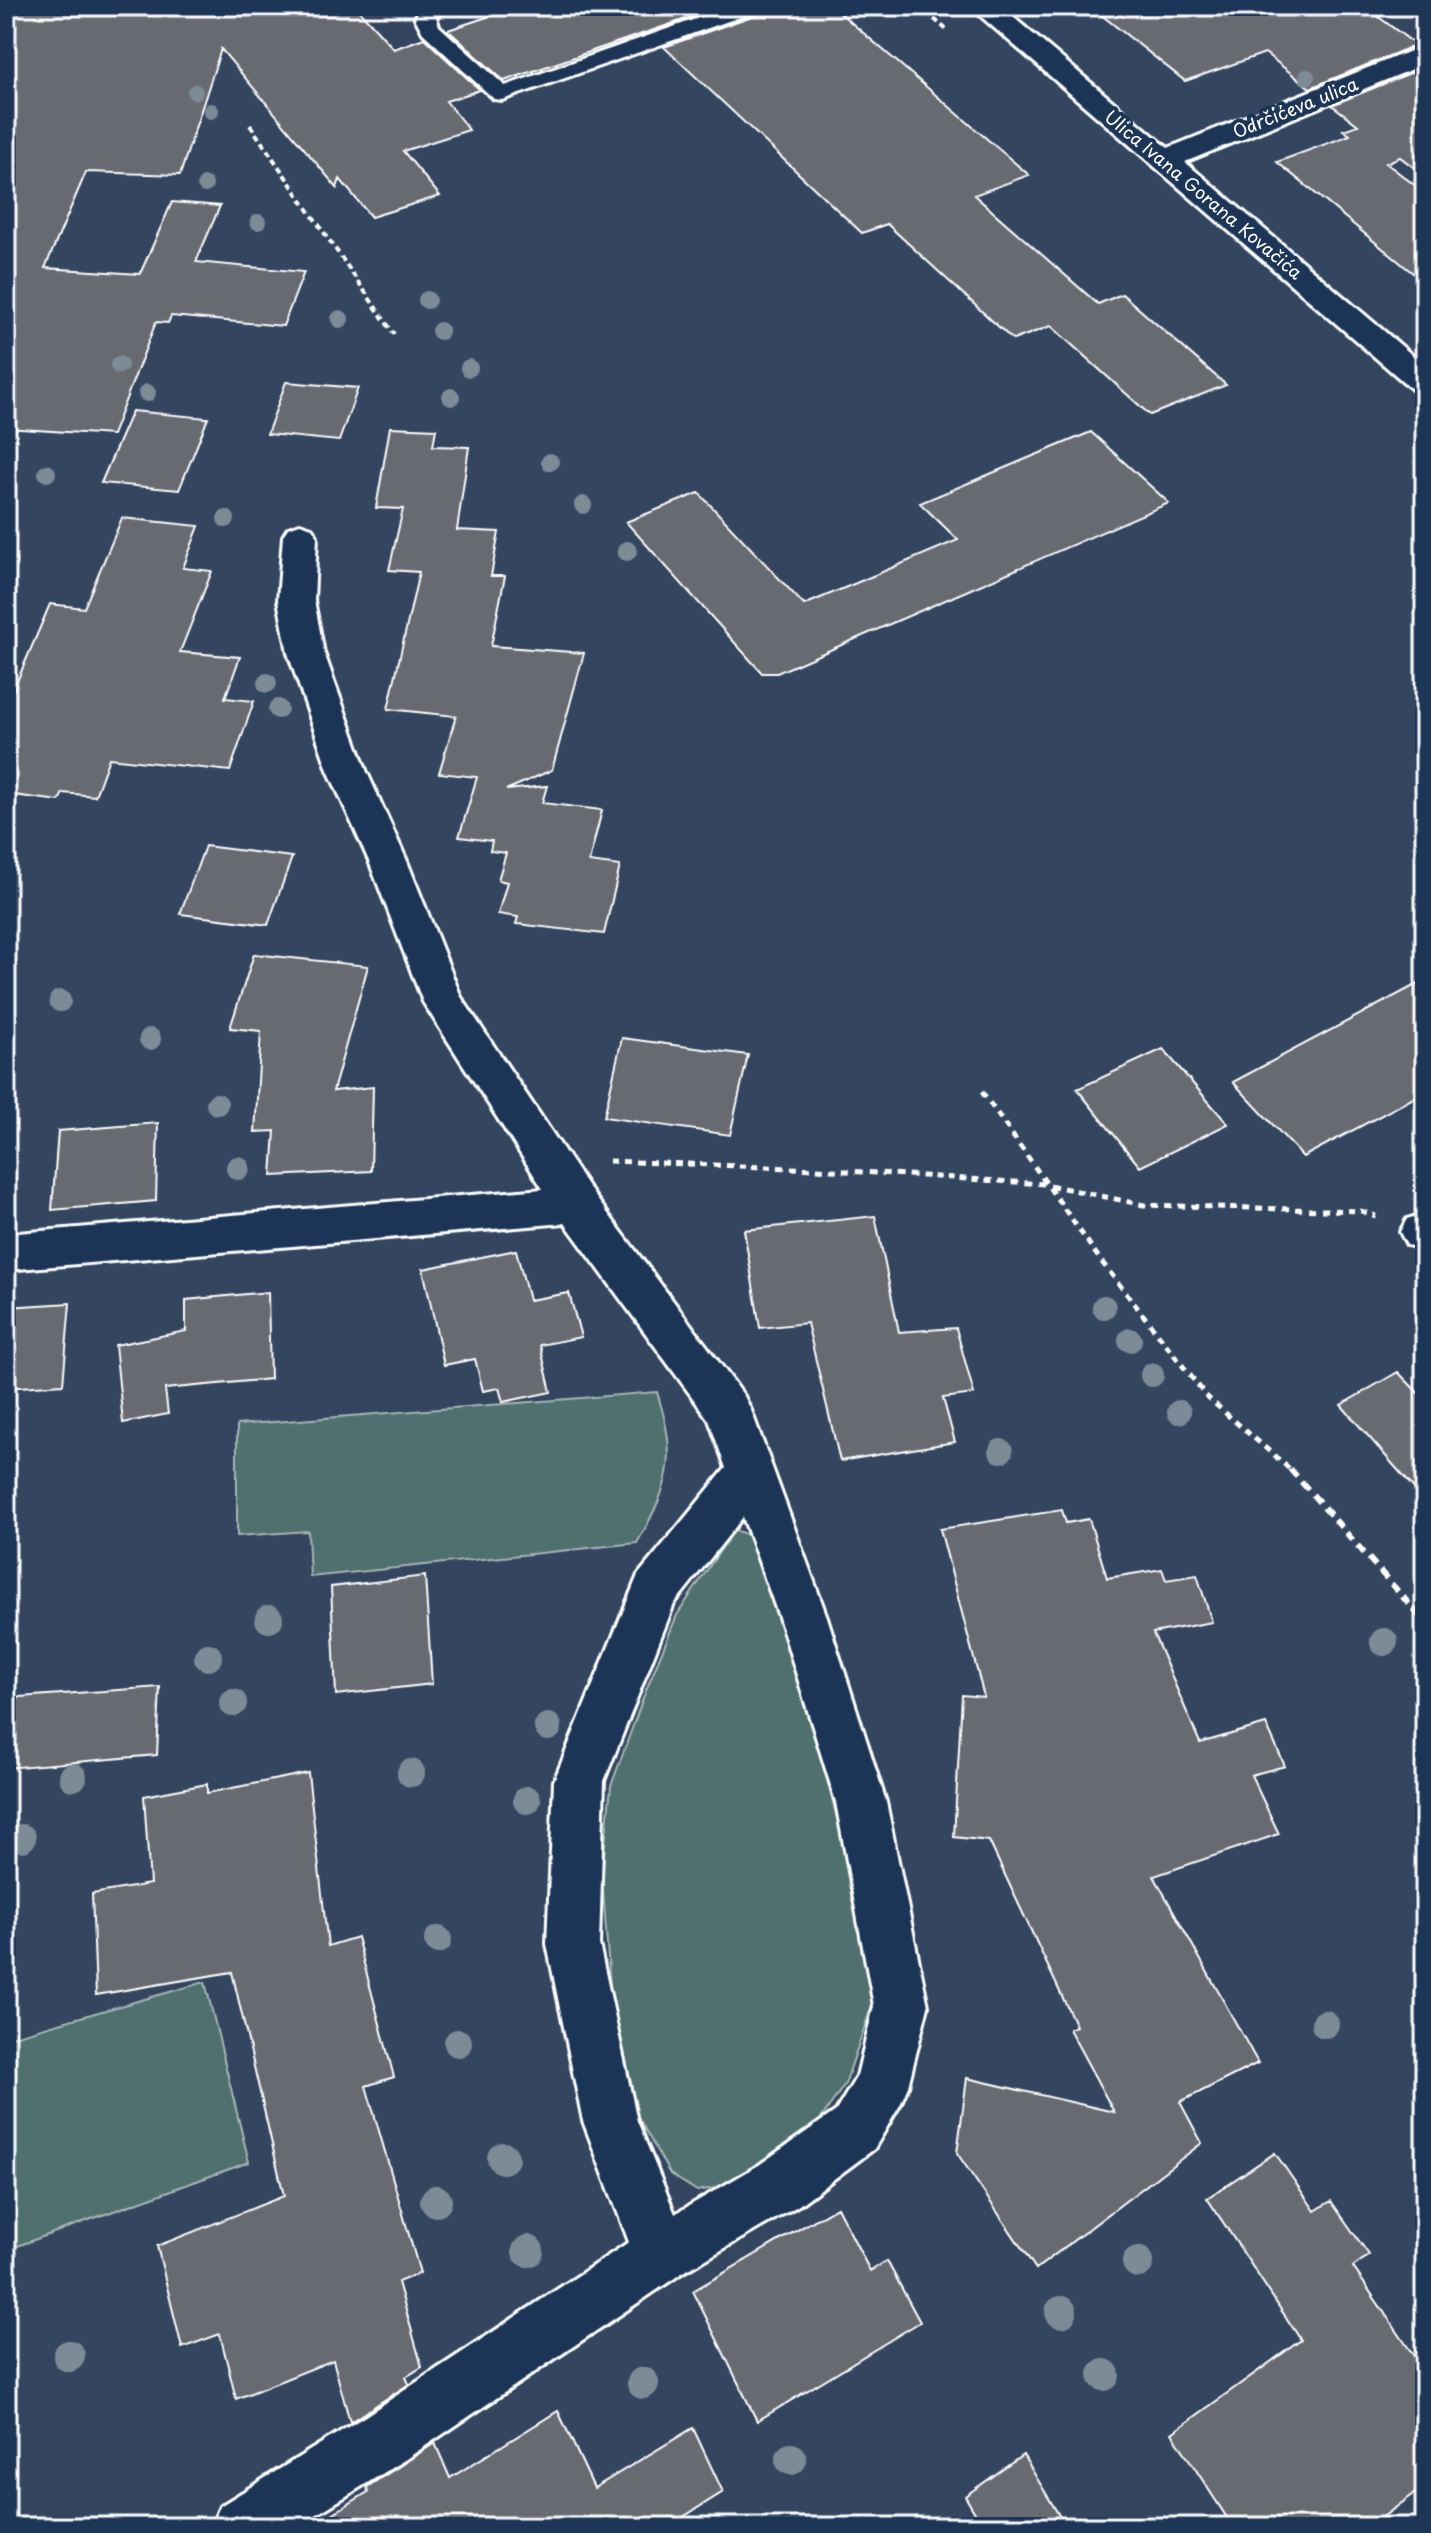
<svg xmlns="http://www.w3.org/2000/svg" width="1431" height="2533" font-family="'Playpen Sans',sans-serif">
<rect width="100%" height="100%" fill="#33455f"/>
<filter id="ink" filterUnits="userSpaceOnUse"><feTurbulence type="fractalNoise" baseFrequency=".0125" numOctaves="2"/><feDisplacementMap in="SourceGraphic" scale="16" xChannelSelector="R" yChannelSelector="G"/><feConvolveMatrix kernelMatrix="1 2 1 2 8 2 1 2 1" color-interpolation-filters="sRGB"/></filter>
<g filter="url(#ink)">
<path fill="#4f6f6e" stroke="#a7b7b6" stroke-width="2" d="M657,1392c21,67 14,91 -20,151l-327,34 -2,-46 -71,5v-111z
M734,1530l24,8 56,186 40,165 19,113 -28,82 -39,56 -66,44 -43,7 -27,-17 -41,-73 -19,-115 -8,-111 9,-89 35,-96 31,-75z
M205,1982l44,180 -243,88v-212z"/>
<path fill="#676b71" stroke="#fff" stroke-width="2" d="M6,6h349l39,43 30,-11 56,52 -34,11 23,29 -66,21 37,45 -69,21 -31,-38 -3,9 -116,-139 -41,126 -94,-3 -41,96 95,6 32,-72 48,4 -24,56 108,10 -21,54 -112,-10 -3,7 -12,-1 -44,113 -106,-7z
M520,6h204l-220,75 -56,-51z
M766,6h66l197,169 -55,20 124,109 24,-10 104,91 -76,30 -99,-89 -38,14 -126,-116 -25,9 -198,-186 97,-34z
M1090,6h274l52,39 -106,43 -45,-35 -80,28z
M1425,67v109l-25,-19 -14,6 39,30v90l-148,-121 73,-27 -7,-5 15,-5 -26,-20z
M286,382l72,6 -19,53 -72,-7z
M132,411l76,7 -29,72 -78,-7z
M390,427l46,2 -3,17 36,1 -12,83 42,2 -8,44h14l-14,70 93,7 -32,117 -46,20 41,-4 -5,17 60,7 -13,52 31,4 -16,68 -88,-10 2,-7 -20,-3 9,-32 -9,-2 8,-27 -16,-2 2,-10 -33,-4 18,-60 -38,-4 17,-57 -68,-7 31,-137 -30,-2 14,-61 -27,-1z
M1091,432l78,71 -392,170h-15l-136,-151 73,-29 105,112 154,-65 -38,-37z
M122,518l77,8 -16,42 29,3 -32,81 60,5 -15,41 29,3 -24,70 -121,-13 -14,38 -32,-3 -4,8 -53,-7v-87l44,-103 34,4z
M205,846l87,11 -24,68 -88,-11z
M254,954l114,12 -35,125 40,-4 -2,84 -99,5 3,-45 -20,1 6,-101 -31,-3z
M1425,980v112l-122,65 -70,-75z
M622,1038l126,17 -18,80 -126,-18z
M1163,1049l65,75 -88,43 -63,-78z
M158,1123l-2,78 -104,9 6,-79z
M875,1216l24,116 57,-4 18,66 -31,4 12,44 -115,19 -33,-138 -47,5 -16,-98z
M516,1250l13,50 40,-7 12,44 -41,8 11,47 -48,10 -4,-14 -16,3 -8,-32 -31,6 -21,-96z
M268,1292l2,87 -105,10 3,25 -45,9 -8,-78 71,-14v-31z
M70,1303l-7,81 -57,4v-81z
M1398,1372l27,28v101l-84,-96z
M1062,1510l4,13 23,-4 18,59 55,-9 4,11 31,-5 15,47 -59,11 47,110 66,-19 19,42 -34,9 28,59 -125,42 104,187 -78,39 22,41 -166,126 -79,-116 10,-75 147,34 -45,-83 7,-3 -87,-185 -35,-4 8,-142 22,2 -44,-168z
M425,1576l7,108 -96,11 -5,-108z
M160,1687l-3,68 -151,13v-70z
M308,1773l20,173 29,-9 37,140 -28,9 54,187 -22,9 24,85 -16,10 3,7 -59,38 -17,-62 -97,39 -16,-65 -38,14 -25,-102 127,-50 -52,-224 -136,23 -4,-101 58,-10 -6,-88 63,-12v9z
M1275,2153l40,58 16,-10 38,54 -16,12 72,105v114l-56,41h-136l-61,-94 129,-93 -94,-142z
M837,2207l33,64 17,-10 33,61 -163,99 -64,-130z
M558,2411l36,77 99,-60 30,64 -56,35h-356l57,-35 -1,-5 68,-44 15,35z
M1023,2455l43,72h-83l-18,-31z"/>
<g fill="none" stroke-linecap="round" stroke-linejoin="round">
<g stroke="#fff" stroke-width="6">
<path id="lane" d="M426,6h28l-18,11 3,9 66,60 228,-80h30l-3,4 -258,90 -8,-1 -71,-66 -8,-15 5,-9z"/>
</g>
<g stroke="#fff" stroke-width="6">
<path id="street" d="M969,6h31l168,142 257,-103v19l-240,98 240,204v27l-12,-3z
M300,524l12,4 5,8 -3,64 10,53 42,117 41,91 54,136 130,194 153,205 7,14 76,207 59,185 42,204 -20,80 -8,19 -26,44 -75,56 -117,68 -276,186 -110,68h-85l9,-21 144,-89 265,-175 -46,-121 -36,-177 7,-163 84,-206 88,-107 -17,-48 -144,-197 -559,47v-36l537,-45 -120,-187 -54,-141 -41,-91 -40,-117 -10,-53 5,-64 5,-8zM743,1517l36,100 57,185 38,204 -17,70 -21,35 -77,54 -84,49 -38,-93 -38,-177 5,-163 70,-177z
M1425,1213v36l-18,-4 -7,-13 7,-13z"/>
</g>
<path stroke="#fff" stroke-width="4" stroke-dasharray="6 4" stroke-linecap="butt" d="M919,6l29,25
M250,125l144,209"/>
<path stroke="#fff" stroke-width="5" stroke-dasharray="7 6" stroke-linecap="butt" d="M982,1092l119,169 106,136 85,74
M609,1161l207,8 228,15 100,21 217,6 15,5"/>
<path stroke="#fff" stroke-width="6" stroke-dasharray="10 7" stroke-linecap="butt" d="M1290,1469l135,153"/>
<use href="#lane" fill="#1d3557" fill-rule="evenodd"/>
<use href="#street" fill="#1d3557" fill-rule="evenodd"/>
</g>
<g fill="#7d8b97">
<circle cx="1307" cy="77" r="8"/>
<circle cx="195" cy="92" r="8"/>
<circle cx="211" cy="111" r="8"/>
<circle cx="205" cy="185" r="8"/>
<circle cx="258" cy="222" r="8"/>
<circle cx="427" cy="300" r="9"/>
<circle cx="340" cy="319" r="9"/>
<circle cx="440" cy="331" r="9"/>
<circle cx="119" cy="365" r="9"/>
<circle cx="469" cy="368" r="9"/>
<circle cx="147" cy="393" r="9"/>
<circle cx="451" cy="397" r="9"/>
<circle cx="550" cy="462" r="9"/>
<circle cx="47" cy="473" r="9"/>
<circle cx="583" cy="505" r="9"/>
<circle cx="226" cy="519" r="9"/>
<circle cx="627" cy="551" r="10"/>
<circle cx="267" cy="683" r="10"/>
<circle cx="278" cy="709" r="10"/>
<circle cx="60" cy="1001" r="11"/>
<circle cx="150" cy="1039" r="11"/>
<circle cx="217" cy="1104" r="11"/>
<circle cx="238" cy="1168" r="12"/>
<circle cx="1104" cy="1307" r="12"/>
<circle cx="1130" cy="1340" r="12"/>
<circle cx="1152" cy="1375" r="12"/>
<circle cx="1179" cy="1412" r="12"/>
<circle cx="1001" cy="1451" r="12"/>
<circle cx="269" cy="1619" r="14"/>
<circle cx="1384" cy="1642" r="14"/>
<circle cx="208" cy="1657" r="14"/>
<circle cx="233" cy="1703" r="14"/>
<circle cx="548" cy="1727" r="14"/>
<circle cx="411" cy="1773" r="14"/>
<circle cx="73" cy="1777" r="14"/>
<circle cx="527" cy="1800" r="14"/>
<circle cx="22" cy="1838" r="14"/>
<circle cx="438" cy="1940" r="14"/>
<circle cx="1325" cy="2024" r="14"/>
<circle cx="458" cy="2043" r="14"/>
<circle cx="503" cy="2158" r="16"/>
<circle cx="436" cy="2201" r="16"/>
<circle cx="528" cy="2251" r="16"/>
<circle cx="1138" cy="2262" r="16"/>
<circle cx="1061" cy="2312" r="16"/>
<circle cx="69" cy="2356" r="16"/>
<circle cx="1104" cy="2375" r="16"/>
<circle cx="643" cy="2383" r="16"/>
<circle cx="791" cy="2459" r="16"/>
</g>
</g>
<g text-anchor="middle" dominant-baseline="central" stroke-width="8" stroke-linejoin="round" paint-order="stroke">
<g font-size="18" fill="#fff" stroke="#1d3557">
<text transform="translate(1295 107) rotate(-22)">Odrčićeva ulica</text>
<text transform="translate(1204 194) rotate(40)">Ulica Ivana Gorana Kovačića</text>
</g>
</g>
<rect width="1431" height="2533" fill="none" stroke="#1d3557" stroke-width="32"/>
<rect x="16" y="16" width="1399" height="2501" fill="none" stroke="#fff" stroke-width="3" filter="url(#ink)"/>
</svg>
